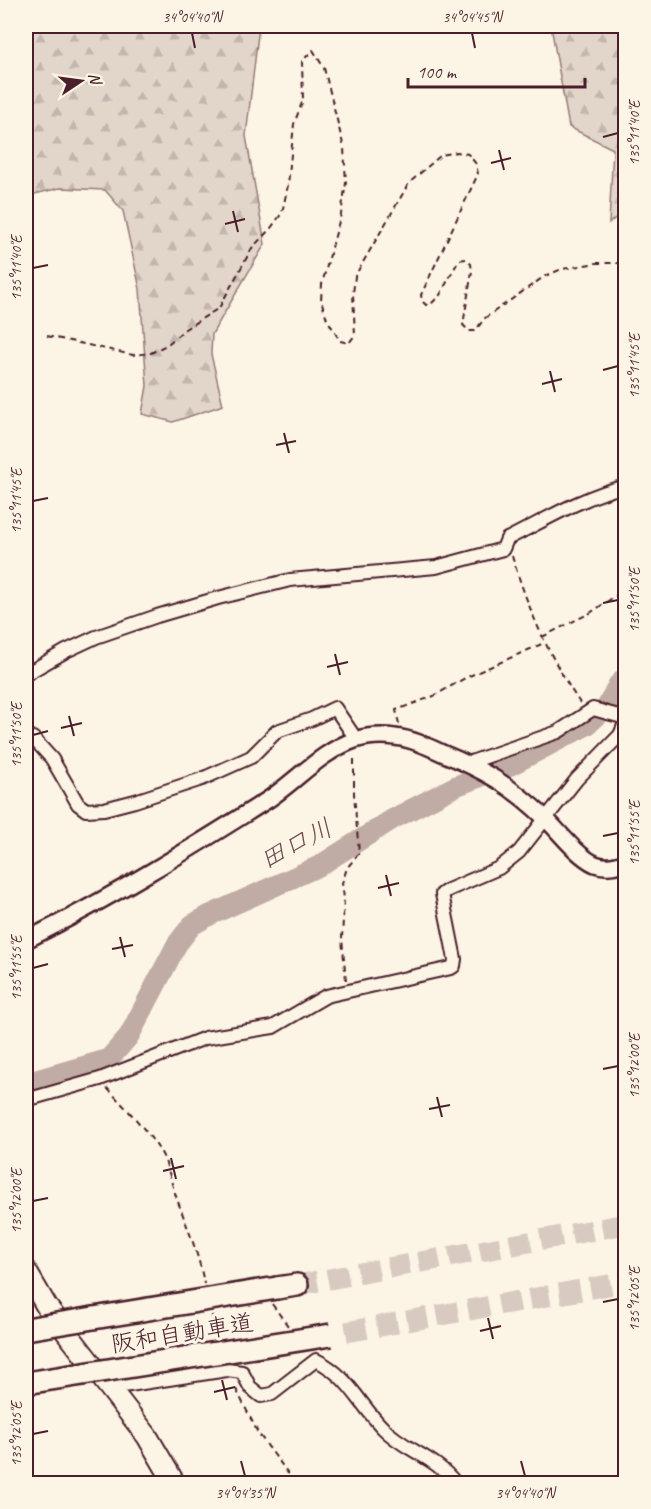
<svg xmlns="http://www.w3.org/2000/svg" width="651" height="1509" font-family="Caveat,'Klee One',sans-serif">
<defs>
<pattern id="forest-firs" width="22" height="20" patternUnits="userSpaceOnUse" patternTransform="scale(1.5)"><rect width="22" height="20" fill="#e2d5ca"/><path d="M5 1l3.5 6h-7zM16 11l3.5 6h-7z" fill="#c3b6ae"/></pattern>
</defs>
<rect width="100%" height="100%" fill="#fcf5e5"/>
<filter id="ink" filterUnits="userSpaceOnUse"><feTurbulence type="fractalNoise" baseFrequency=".0167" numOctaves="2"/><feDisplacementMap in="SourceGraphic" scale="12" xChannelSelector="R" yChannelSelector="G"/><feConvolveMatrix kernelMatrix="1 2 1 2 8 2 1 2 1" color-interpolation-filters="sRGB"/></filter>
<g filter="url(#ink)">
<path fill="url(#forest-firs)" stroke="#967a7a" stroke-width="1.5" d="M26,26h233l-13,110 19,108 -53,90 -1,20 12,51 -50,17 -31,-8 5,-28 -7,-97 -17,-78 -18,-21 -45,-2 -34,8z
M551,26h74v185l-16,12 4,-74 -44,-22z"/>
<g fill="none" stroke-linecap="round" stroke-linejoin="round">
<path stroke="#c0aca5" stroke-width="21" d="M26,1083l83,-24 20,-23 48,-92 15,-19 18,-10 109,-49 74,-47 63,-33 55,-21 76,-40 20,-18 11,-22 8,-8"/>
<path stroke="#d8cac0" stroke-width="21" stroke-dasharray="21 10" stroke-linecap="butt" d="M297,1285l329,-61
M346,1332l280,-50"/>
<g stroke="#4a1f2b" stroke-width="16">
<path id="minor" d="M26,674l40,-23 30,-14 61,-21 61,-18 72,-18 146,-13 67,-18 4,-10c38,-19 77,-43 119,-53
M26,738h7l19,21 26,45 8,6 18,-1 31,-8 67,-22 49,-22 26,-26 35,-12 23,-11 21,31
M468,763l90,-31 35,-23 33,9
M26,1100l74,-21 105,-41 68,-11 53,-31 125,-28 3,-2 1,-7 -13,-65 6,-4 51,-22 20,-16 58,-73 43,-44 6,-14
M110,1388l117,-18 15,2 8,15 11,9 11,-2 44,-34c33,16 43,44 67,68 22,23 52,28 73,56"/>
</g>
<g stroke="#4a1f2b" stroke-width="20">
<path id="tertiary" d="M26,940c83,-41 164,-91 243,-141 28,-19 53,-48 86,-59 11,-4 28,-5 40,-3 17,2 32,9 47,16 44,18 68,32 103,65 14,13 32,38 50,46 10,4 21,2 31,-2"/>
</g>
<g stroke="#4a1f2b" stroke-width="24">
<path id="trunk" d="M26,1271l21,36 100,129 28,48"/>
</g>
<g stroke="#4a1f2b" stroke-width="26">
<path id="motorway" d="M277,1288l20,-3"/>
</g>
<path stroke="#4a1f2b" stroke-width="2" stroke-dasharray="6 4.5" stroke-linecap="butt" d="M626,245v20
M47,336l86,19 18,-2 17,-9 17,-15 34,-21 33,-60 19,-20 11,-15 6,-28 6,-61 9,-24 -1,-39 11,-11 11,18 20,80 2,35 -5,31 -19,70 -1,16 6,19 13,22 9,2 6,-8 -2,-41 2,-18 54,-93 32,-28 16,-3 11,2 8,10 2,10 -57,121 1,6 4,4 5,-1 9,-9 19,-35 7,-1 5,5 1,7 -9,54 6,6h6l10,-13 60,-42 17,-7 35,-6h28
M512,556c16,53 37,101 68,147
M542,637l48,-24 36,-24
M399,724l-3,-14 38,-14 31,-18 79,-35
M346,980l-4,-41 2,-41 -2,-15 5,-15 12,-15 -5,-59v-38
M107,1088c18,19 37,39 51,60 10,14 12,32 18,48 10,29 23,57 28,88
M272,1304l16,22
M212,1315l5,21
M236,1389l22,44 38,51"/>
<use href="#minor" stroke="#fcf5e5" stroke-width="12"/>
<use href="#tertiary" stroke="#fcf5e5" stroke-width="15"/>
<use href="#trunk" stroke="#fcf5e5" stroke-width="20"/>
<use href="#motorway" stroke="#fcf5e5" stroke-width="21"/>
<g stroke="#4a1f2b" stroke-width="26" stroke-linecap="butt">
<path id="motorway-bridge" d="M26,1329l251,-41
M26,1383l305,-48"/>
</g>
<use href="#motorway-bridge" stroke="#fcf5e5" stroke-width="21"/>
</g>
</g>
<path fill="none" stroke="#4a1f2b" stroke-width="2" d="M192,33l3,15M472,33l3,15M603,137l15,-4M499,150l5,20M491,163l20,-5M233,211l5,21M225,224l20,-5M33,268l15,-3M603,370l15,-4M550,371l5,21M542,384l20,-5M284,433l5,20M276,445l20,-4M33,501l15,-3M603,603l15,-3M335,654l5,21M327,667l21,-5M69,716l5,20M61,728l21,-5M33,735l15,-4M603,836l15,-3M386,875l5,21M378,888l21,-5M120,937l5,20M112,949l21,-4M33,968l15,-4M603,1069l15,-3M437,1097l5,20M429,1109l21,-4M171,1158l5,21M163,1171l21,-5M33,1201l15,-3M603,1302l15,-3M488,1318l5,21M480,1331l21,-5M222,1380l5,20M214,1392l21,-5M33,1434l15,-3M241,1461l4,15M521,1461l4,15"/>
<g text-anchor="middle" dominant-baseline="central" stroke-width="6" stroke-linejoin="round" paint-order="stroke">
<g font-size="24" fill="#4a1f2b" stroke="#fcf5e5">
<text transform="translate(182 1333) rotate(-9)">阪和自動車道</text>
</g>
<g font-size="26" font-style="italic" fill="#6d4950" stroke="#fcf5e5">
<text transform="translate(296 844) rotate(-28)">田口川</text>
</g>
</g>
<rect width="651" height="1509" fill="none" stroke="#fcf5e5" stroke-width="66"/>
<g transform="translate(81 81) rotate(77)" stroke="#fcf5e5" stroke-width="4.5" paint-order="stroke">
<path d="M0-4.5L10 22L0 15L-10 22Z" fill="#4a1f2b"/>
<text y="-9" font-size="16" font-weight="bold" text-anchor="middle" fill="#4a1f2b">N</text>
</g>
<path d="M408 78v9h177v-9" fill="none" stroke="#4a1f2b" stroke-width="3"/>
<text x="417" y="78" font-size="18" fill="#4a1f2b" stroke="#fcf5e5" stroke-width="4.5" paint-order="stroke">100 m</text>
<rect x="33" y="33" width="585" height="1443" fill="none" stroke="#4a1f2b" stroke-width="2"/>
<g font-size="15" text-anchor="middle" fill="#4a1f2b">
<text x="192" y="22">34°04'40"N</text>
<text x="472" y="22">34°04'45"N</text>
<text transform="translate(634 133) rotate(-90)" y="5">135°11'40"E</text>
<text transform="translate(16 268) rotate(-90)" y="5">135°11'40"E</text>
<text transform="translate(634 366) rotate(-90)" y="5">135°11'45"E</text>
<text transform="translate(16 501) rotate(-90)" y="5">135°11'45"E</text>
<text transform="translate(634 600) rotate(-90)" y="5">135°11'50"E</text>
<text transform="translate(16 735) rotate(-90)" y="5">135°11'50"E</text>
<text transform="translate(634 833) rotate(-90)" y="5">135°11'55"E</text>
<text transform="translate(16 968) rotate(-90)" y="5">135°11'55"E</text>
<text transform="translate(634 1066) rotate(-90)" y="5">135°12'00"E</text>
<text transform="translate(16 1201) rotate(-90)" y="5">135°12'00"E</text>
<text transform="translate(634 1299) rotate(-90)" y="5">135°12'05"E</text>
<text transform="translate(16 1434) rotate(-90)" y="5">135°12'05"E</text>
<text x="245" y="1498">34°04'35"N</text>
<text x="525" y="1498">34°04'40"N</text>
</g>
</svg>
